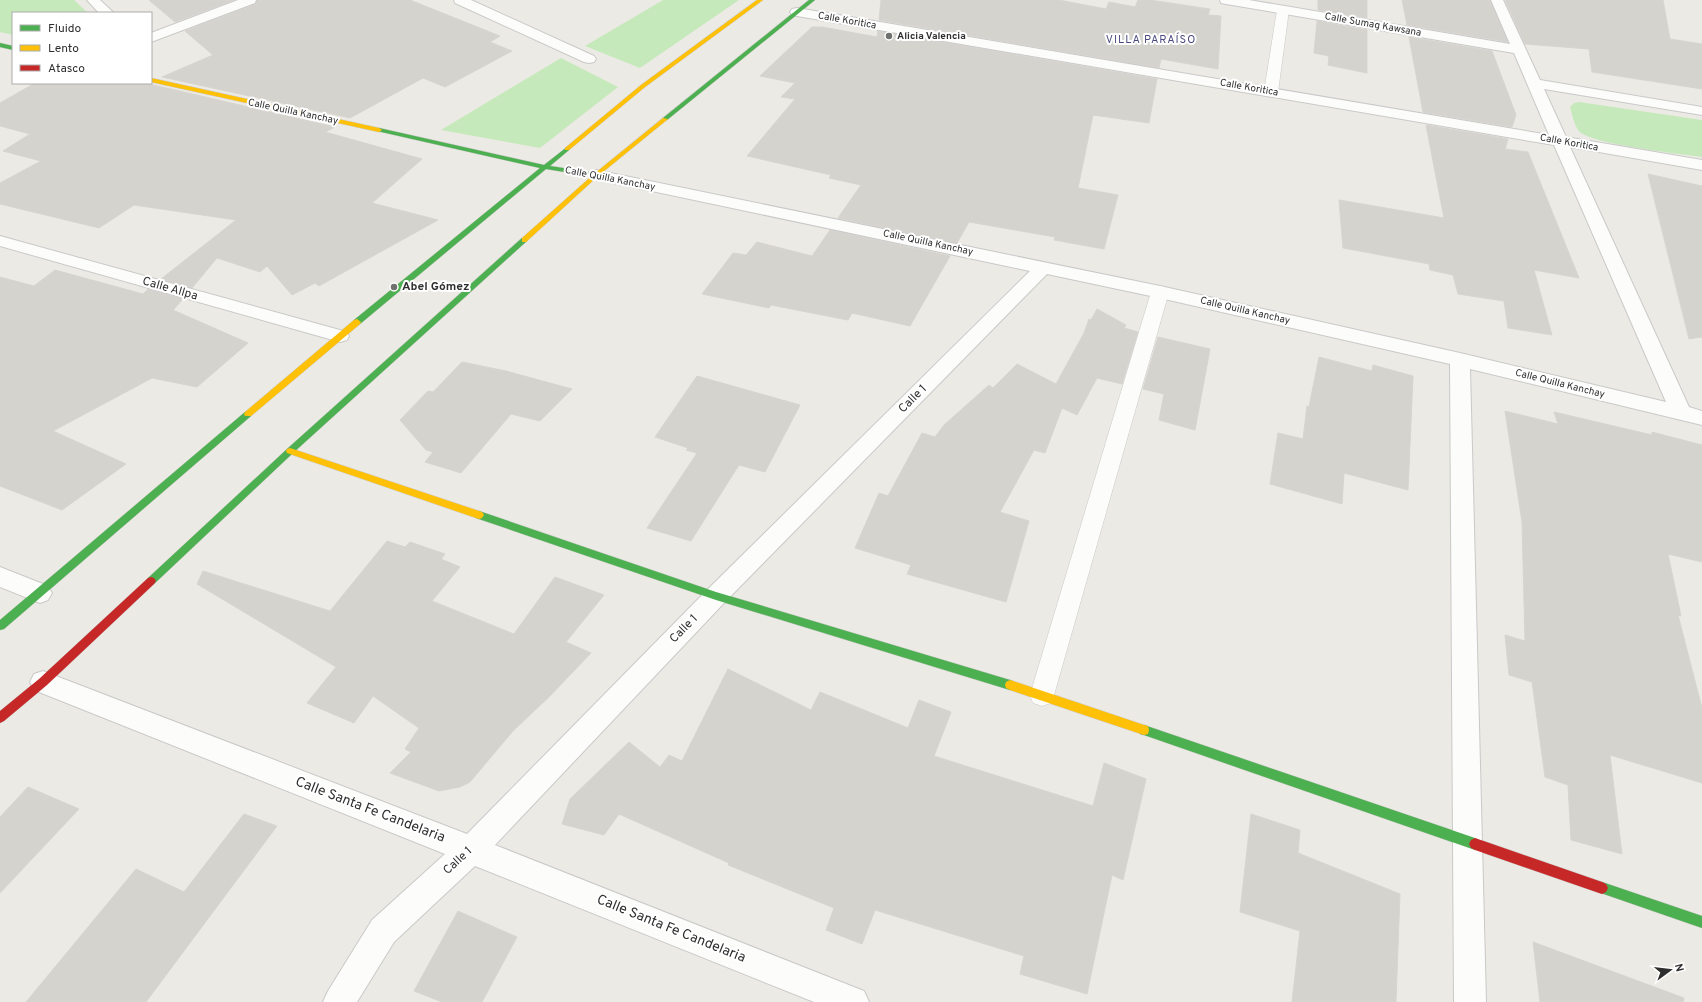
<svg xmlns="http://www.w3.org/2000/svg" width="1702" height="1002" font-family="Overpass,sans-serif">
<rect width="100%" height="100%" fill="#eceae4"/>
<path fill="#c6e9bb" d="M0,0h74l14,13h-75v22l-13,-3z
M663,0h76l-99,68 -55,-22z
M561,58l57,29 -78,61 -99,-18z
M1579,102l123,18v37c-21,-3 -113,-13 -123,-26 -5,-6 -7,-17 -9,-24l4,-4z"/>
<path fill="#d5d3ce" stroke="#d7d5d0" d="M149,0h85l-59,22z
M257,0h153l90,36 -10,6 22,9 -67,36 -22,-9 -73,40 -188,-41 51,-22 -28,-24 71,-27z
M881,0h178l47,9 3,-7 26,5 3,-7h12l60,9 -2,6 13,1 -3,53 -57,-10 -2,9 -280,-48z
M1318,0h49v18l-49,-8z
M1402,0h88l18,42 -101,-17z
M1505,0h158l7,39 32,5v45l-110,-17 -3,-23 -64,-5z
M1317,21l50,9v43l-39,-8 1,-9 -15,-3z
M812,27h10l55,10 1,-6 279,48 -8,44 -56,-8 -15,73 40,7 -14,54 -50,-9 1,-3 -86,-15 -12,21 -119,-25 23,-33 -32,-7 2,-3 -84,-19 48,-57 -14,-2 14,-14 -35,-7z
M1409,37l83,14 24,64 -4,12 -89,-15z
M35,83h110l190,44 -10,5 97,27 -50,44 66,17 -119,66 -4,-3 -23,12 -25,-29 -7,6 -43,-14 -25,30 -31,-9 75,-59 -102,-15 -35,23 -99,-24v-21l41,-22 -38,-10 27,-17 -30,-8v-23z
M1426,125l82,14 -3,10 23,3 51,126 -45,-8 18,65 -44,-7 -4,-27 -46,-7 -5,-19 -23,-5 -1,-6 -86,-16 -4,-48 105,18z
M1648,174l54,12v151l-13,2z
M830,230l120,26 -40,70 -58,-13 -4,7 -77,-15 -2,3 -67,-14 31,-41 13,2 11,-13 55,14z
M55,270l88,24 5,-5 35,10 -10,11 75,33 -51,44 -45,-9 -99,53 73,33 -64,46 -62,-24v-209l34,9z
M1097,309l29,16 -2,3 14,4 -16,52 -25,-6 -20,37 -15,-7 -17,45 -11,-3 -34,62 29,9 -23,81 -99,-28 4,-9 -56,-17 24,-55 9,3 34,-63 13,4 9,-12 45,-40 4,3 24,-24 39,20 28,-51 5,-14 2,1z
M1158,337l52,12 -15,81 -36,-10 5,-26 -21,-5z
M1319,357l53,14 1,-6 40,11 -5,114 -64,-17 -2,31 -72,-20 8,-51 25,6 4,-33 2,1z
M462,362l44,9 66,18 -32,32 -29,-7 -50,59 -36,-11 8,-10 -7,-2 -26,-30 28,-29 5,1z
M697,376l103,29 -35,67 -26,-7 -48,76 -44,-13 50,-75 -11,-3 2,-2 -33,-11z
M1505,411l53,13 -4,-12 98,23v-3l50,13v117l-34,-8 13,62 -3,-1 24,93v75l-92,-28 12,99 -51,-14 -3,-55 -23,-8 -13,-95 -23,-7 -4,-40 20,6 -3,-119z
M387,541l18,6 5,-5 35,12 -4,5 19,8 -28,34 82,33 41,-57 49,18 -38,47 25,11 -41,43 -37,35 -43,51 -10,5 -21,4 -49,-18 21,-21 -6,-3 14,-21 -46,-32 -19,27 -47,-20 29,-36 -139,-83 6,-13 127,40z
M728,669l83,41 9,-18 88,36 11,-28 32,12 -17,44 159,50 11,-43 42,16 -23,101 -11,-5 -25,119 -67,-20 4,-18 -149,-46 -13,34 -36,-14 8,-22 -106,-43 1,-2 -110,-49 -15,21 -42,-11 8,-25 59,-57 31,25 9,-12 13,6z
M28,787l51,22 -79,84v-76z
M244,814l33,12 -131,176h-120l110,-133 48,23z
M1251,814l49,16 -2,23 102,41 -4,108h-104l8,-71 -60,-19z
M458,911l59,26 -35,65h-40l-28,-11z
M1533,942l151,56 -1,4h-143z"/>
<g fill="none" stroke-linecap="round" stroke-linejoin="round">
<g stroke="#cac9c9" stroke-width="1">
<path id="lane" d="M1283,6l4,1 2,3 -11,82 -2,3 -5,1 -5,-1 -2,-3 13,-82 2,-3z
M1160,286l6,2 3,4 -115,403 -3,8 -9,3 -9,-3 -3,-8 121,-403 3,-4z"/>
</g>
<g stroke="#cac9c9" stroke-width="2">
<path id="street" d="M87,0h13l14,13h-15z
M238,0h18l-1,3 -104,39v-9z
M454,0h17l123,56 2,3 -2,3 -5,1 -5,-1 -129,-59z
M1220,0h29l261,44 -19,-44h12l37,80 162,27v8l-158,-26 22,48 136,23v10l-132,-23 119,260 13,4v14l-232,-56 16,633h-32l-4,-638 -290,-66 -113,-24 -323,329 -229,242 369,146 5,11h-55l-339,-136 -81,76 -37,60h-34l5,-11 44,-71 73,-66 -411,-164 -4,-8 4,-8 9,-3 424,163 241,-245 322,-318 -440,-93 -2,-3 2,-3 6,-2 564,116 300,67 206,49 -112,-257 -757,-129 -5,-1 -2,-3 2,-3 5,-1 752,127 -35,-82 -288,-49 -5,-1z
M0,236l347,96 2,4 -2,4 -7,2 -340,-96z
M0,567l48,19 4,7 -4,7 -8,3 -40,-16z"/>
</g>
<g stroke="#cac9c9" stroke-width="1">
<path id="fast" d="M809,0h6l-148,120h-4v-2z
M0,43l13,3v4l-13,-3z
M379,128l165,37 23,-18 3,2 -1,1 -19,16 46,7 3,2 -3,2 -50,-8 -186,155 -3,1 -4,-3 1,-2 186,-152 -163,-37 -1,-1z
M522,238h2l4,2 -235,213 -139,131 -3,1 -3,-1 -2,-3 2,-3 139,-129z
M248,411l3,1 1,2 -1,2 -247,213 -4,1v-10l245,-208z
M479,511l237,81 294,88 4,2 1,3 -1,3 -4,2 -294,-90 -240,-82 -2,-3 2,-3z
M1144,725l331,113 4,2 2,4 -2,4 -4,2 -331,-115 -4,-1 -1,-4 1,-4z
M1602,882l100,34v12l-104,-36 -2,-4 2,-4z"/>
</g>
<g stroke="#cac9c9" stroke-width="1">
<path id="slow" d="M757,0h6l-118,87 -76,63h-4v-2l76,-63z
M151,78l228,50 3,2 -3,2 -228,-50z
M663,118l5,1 -70,57 -72,66h-4v-4l72,-64z
M357,319l4,3 -1,2 -109,92h-6l-1,-2 1,-2 109,-92z
M290,448l192,64 2,3 -2,3 -3,1 -192,-66 -1,-2 1,-2z
M1010,680l134,45 4,1 1,4 -1,4 -4,1 -134,-45 -4,-2 -1,-3 1,-3z"/>
</g>
<g stroke="#cac9c9" stroke-width="1">
<path id="jam" d="M151,577l3,1 2,3 -2,3 -107,101 -43,36 -4,2v-12l39,-32 109,-101z
M1475,838l127,44 4,2 2,4 -2,4 -4,2 -127,-44 -4,-2 -2,-4 2,-4z"/>
</g>
<use href="#lane" fill="#fcfcfb" fill-rule="evenodd"/>
<use href="#street" fill="#fcfcfb" fill-rule="evenodd"/>
<use href="#fast" fill="#4caf50" fill-rule="evenodd"/>
<use href="#slow" fill="#ffc107" fill-rule="evenodd"/>
<use href="#jam" fill="#c62828" fill-rule="evenodd"/>
</g>
<g fill="#70706e" stroke="#fff" stroke-width="1.5">
<circle cx="889" cy="36" r="4"/>
<circle cx="394" cy="287" r="4"/>
</g>
<g text-anchor="middle" dominant-baseline="central" stroke-width="4" stroke-linejoin="round" paint-order="stroke">
<g font-size="10" fill="#2e2e2e" stroke="#fff">
<text transform="translate(847 21) rotate(10)">Calle Koritica</text>
<text transform="translate(1373 25) rotate(10)">Calle Sumag Kawsana</text>
<text transform="translate(1249 88) rotate(10)">Calle Koritica</text>
<text transform="translate(293 112) rotate(12)">Calle Quilla Kanchay</text>
<text transform="translate(1569 143) rotate(10)">Calle Koritica</text>
<text transform="translate(610 179) rotate(11)">Calle Quilla Kanchay</text>
<text transform="translate(928 243) rotate(12)">Calle Quilla Kanchay</text>
<text transform="translate(1245 311) rotate(13)">Calle Quilla Kanchay</text>
<text transform="translate(1560 384) rotate(14)">Calle Quilla Kanchay</text>
</g>
<g font-size="10" font-weight="bold" fill="#2e2e2e" stroke="#fff" text-anchor="start">
<text x="897" y="36">Alicia Valencia</text>
</g>
<g font-size="11" letter-spacing="1" fill="#4a4a82" stroke="#fff">
<text x="1151" y="40">VILLA PARAÍSO</text>
</g>
<g font-size="12" font-weight="bold" fill="#2e2e2e" stroke="#fff" text-anchor="start">
<text x="402" y="287">Abel Gómez</text>
</g>
<g font-size="12" fill="#2e2e2e" stroke="#fff">
<text transform="translate(170 289) rotate(16)">Calle Allpa</text>
<text transform="translate(913 399) rotate(-45)">Calle 1</text>
<text transform="translate(684 629) rotate(-46)">Calle 1</text>
<text transform="translate(458 861) rotate(-43)">Calle 1</text>
</g>
<g font-size="14" fill="#2e2e2e" stroke="#fff">
<text transform="translate(370 810) rotate(21)">Calle Santa Fe Candelaria</text>
<text transform="translate(671 929) rotate(22)">Calle Santa Fe Candelaria</text>
</g>
</g>
<rect x="12" y="12" width="140" height="72" fill="#ffffff" stroke="#ababab"/>
<rect x="20" y="25" width="20" height="6" fill="#4caf50" stroke="#ababab"/>
<text x="48" y="32" font-size="12" fill="#2e2e2e">Fluido</text>
<rect x="20" y="45" width="20" height="6" fill="#ffc107" stroke="#ababab"/>
<text x="48" y="52" font-size="12" fill="#2e2e2e">Lento</text>
<rect x="20" y="65" width="20" height="6" fill="#c62828" stroke="#ababab"/>
<text x="48" y="72" font-size="12" fill="#2e2e2e">Atasco</text>
<g transform="translate(1670 970) rotate(75)" stroke="#ffffff" stroke-width="3" paint-order="stroke">
<path d="M0-3L7 15L0 10L-7 15Z" fill="#2e2e2e"/>
<text y="-6" font-size="11" font-weight="bold" text-anchor="middle" fill="#2e2e2e">N</text>
</g>
</svg>
